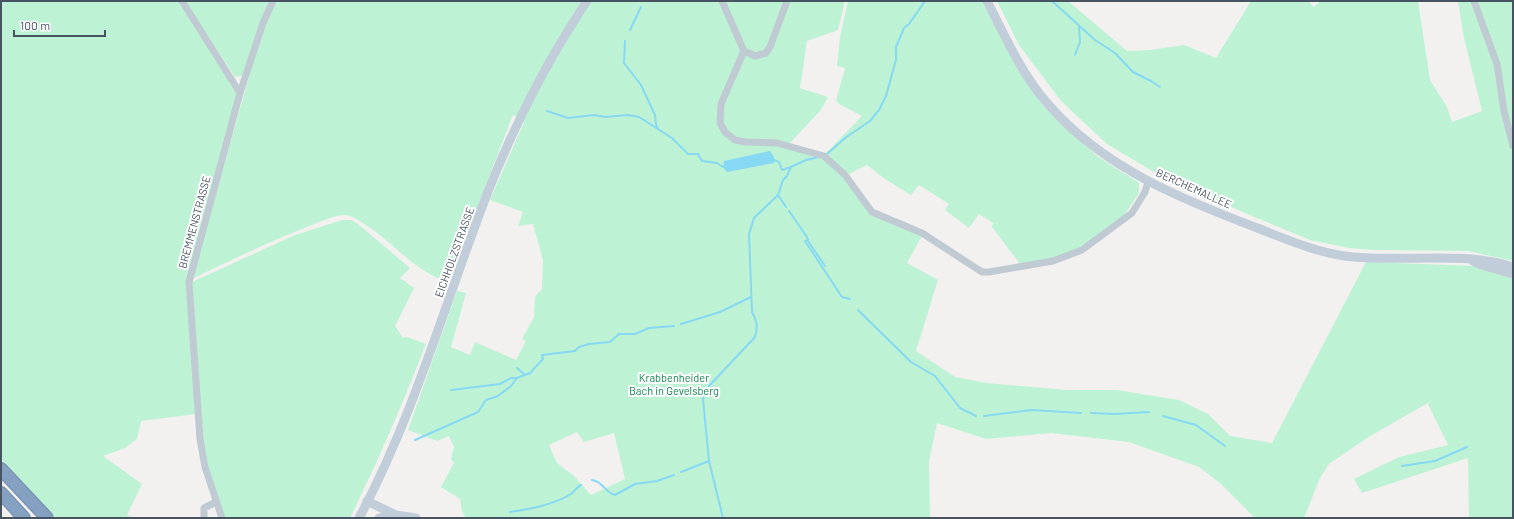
<svg xmlns="http://www.w3.org/2000/svg" width="1514" height="519" font-family="Barlow,sans-serif">
<rect width="100%" height="100%" fill="#f3f0f0"/>
<path fill="#bdf3d4" fill-rule="evenodd" d="M1,1h178l58,93 -48,176 7,144 -55,7 -4,18 -12,9 -22,8 39,28 -15,31 6,3h-77l-55,-59z
M185,1h86l-24,68 -5,7 -7,1z
M276,1h569l-7,29 -31,11 -7,47 28,9 -7,13 -35,37 39,11 4,-3 -4,-1 37,-38 -23,-12 -3,-3 9,-33 -8,-2 3,-29 8,-36h134l35,67 28,40 52,48 42,27v10l-16,24 -30,24 -26,15 -47,8 -28,-37 1,-4 -14,-9 -10,14 -24,-18 4,-6 -30,-19 -8,10 -26,-16 -18,-14 -22,11 26,36 51,24 -15,27 31,17 -22,71 39,26 32,6 80,7h50l62,10 29,14 22,22 42,7 94,-181 111,4 36,11v241h-44l-1,-60 -106,35 -8,-14 45,-22 49,-12 -20,-41 5,-4 -66,38 -38,26 -9,14 -16,40h-49l-34,-34 -22,-17 -70,-25 -78,-9 -65,6 -49,-16 -8,38 1,57h-464l-4,-7 -2,-12 -19,-12 13,-24 -3,-4 3,-12 -5,-11 -12,5 -29,-11 49,-139 9,2 -15,54 19,8 5,-13 41,18 10,-19 -4,-2 12,-22 1,-20 7,-8 1,-29 -10,-36 -15,2 5,-14 -33,-12 34,-78 -11,-7 -65,167c-33,-10 -54,-39 -82,-57 -6,-4 -15,-10 -22,-10 -12,1 -24,7 -35,11 -40,16 -78,34 -117,53l68,-241zM577,432l7,10 30,-9 11,46 -34,16 -17,-19 -17,-13 -8,-18z
M997,1h71l59,50 23,-1 34,-5 32,13 35,-57h57l6,6 6,-6h98l12,79 17,27 5,15 30,-11 -18,-73 -6,-37h55v260l-45,-10 -96,-1 -23,-2 -39,-8 -65,-27 -91,-41 -47,-28 -46,-43 -42,-56z
M342,220h9l7,4 52,44 -10,10 14,10 -19,38 8,12 4,-1 19,7c-23,59 -48,117 -76,174h-125l-18,-50 -5,-28 -10,-158 103,-47z"/>
<path fill="#87d8f2" d="M770,151l4,6v6l-47,9 -4,-5 1,-6z"/>
<g fill="none" stroke-linecap="round" stroke-linejoin="round">
<path stroke="#87d8f2" stroke-width="2" d="M1052,1l43,39 20,13 18,19 18,9 9,6
M630,30l11,-23
M625,41l-1,22 17,22 14,30 1,9 2,5
M1075,55l5,-13 -1,-15
M547,111l21,7 26,-3 11,2 23,-2 11,2 33,21 16,16h10l4,7 15,2 6,4
M827,154l18,-16 25,-17 9,-11 7,-14 10,-36v-13l8,-19 5,-4 16,-23
M774,160l5,2 3,8 9,-3
M778,195l8,12
M789,211l18,26 1,3 -3,1 37,56 8,2
M808,241l17,25
M858,310l53,52 24,14 25,32 16,8
M681,324l39,-12 31,-15
M517,368l8,7
M451,390l49,-6 11,-6h6
M1091,413l24,1 34,-2
M984,416l47,-6 50,3
M1163,416l33,9 29,21
M415,440l63,-28 8,-12 12,-4 13,-10 6,-8 13,-5 13,-14 -1,-4 33,-4 4,-4 10,-3 21,-2 9,-8h16l14,-6 25,-2
M1402,466l33,-5 32,-14
M681,472l28,-11
M592,480c11,1 13,13 23,15l20,-11 22,-3 17,-6
M510,512c20,-3 43,-7 61,-18 4,-3 6,-7 10,-9
M723,518l-14,-57 -6,-62 6,-13 46,-49c3,-10 2,-16 -3,-25l-3,-78 5,-16 24,-23 5,-15 4,-4 4,-9 15,-7 13,-3"/>
<g stroke="#708cae" stroke-width="14">
<path id="highway" d="M1,469l46,49
M1,493l23,25"/>
</g>
<path stroke="#c0cad3" stroke-width="7" d="M182,1l58,92
M722,1l22,50 11,5 11,-3 4,-6 17,-46
M1474,1l23,63 7,47 9,35
M744,51l-23,53 -1,19 5,9 10,8 10,2 32,1 47,13 21,19 27,37 50,21 60,39h7l64,-11 29,-11 50,-37 13,-21 3,-10
M204,518v-10l12,-6
M222,518l-17,-51 -5,-28 -11,-157 51,-189 23,-70 10,-22"/>
<path stroke="#c2cdda" stroke-width="9" d="M987,1c18,35 35,74 61,103 55,64 135,96 212,125 30,12 61,25 93,28 50,5 113,-6 160,10
M1473,261l8,4 32,9
M367,501l29,14 20,3
M359,518c56,-104 87,-219 130,-329 26,-65 59,-130 98,-188
M379,518l17,-3"/>
<use href="#highway" stroke="#85a1c2" stroke-width="12"/>
</g>
<g text-anchor="middle" dominant-baseline="central" stroke-width="4" stroke-linejoin="round" paint-order="stroke">
<g font-size="11" fill="#475360" stroke="#fff">
<text transform="translate(1194 188) rotate(24)">BERCHEMALLEE</text>
<text transform="translate(194 222) rotate(-75)">BREMMENSTRASSE</text>
<text transform="translate(454 252) rotate(-70)">EICHHOLZSTRASSE</text>
</g>
<g font-size="11" fill="#118851" stroke="#fff">
<text x="674" y="377">Krabbenheider<tspan x="674" dy="13">Bach in Gevelsberg</tspan></text>
</g>
</g>
<rect width="1514" height="519" fill="none" stroke="#475360" stroke-width="4"/>
<path d="M14 30v6h91v-6" fill="none" stroke="#475360" stroke-width="2"/>
<text x="20" y="30" font-size="12" fill="#475360" stroke="#ffffff" stroke-width="3" paint-order="stroke">100 m</text>
</svg>
